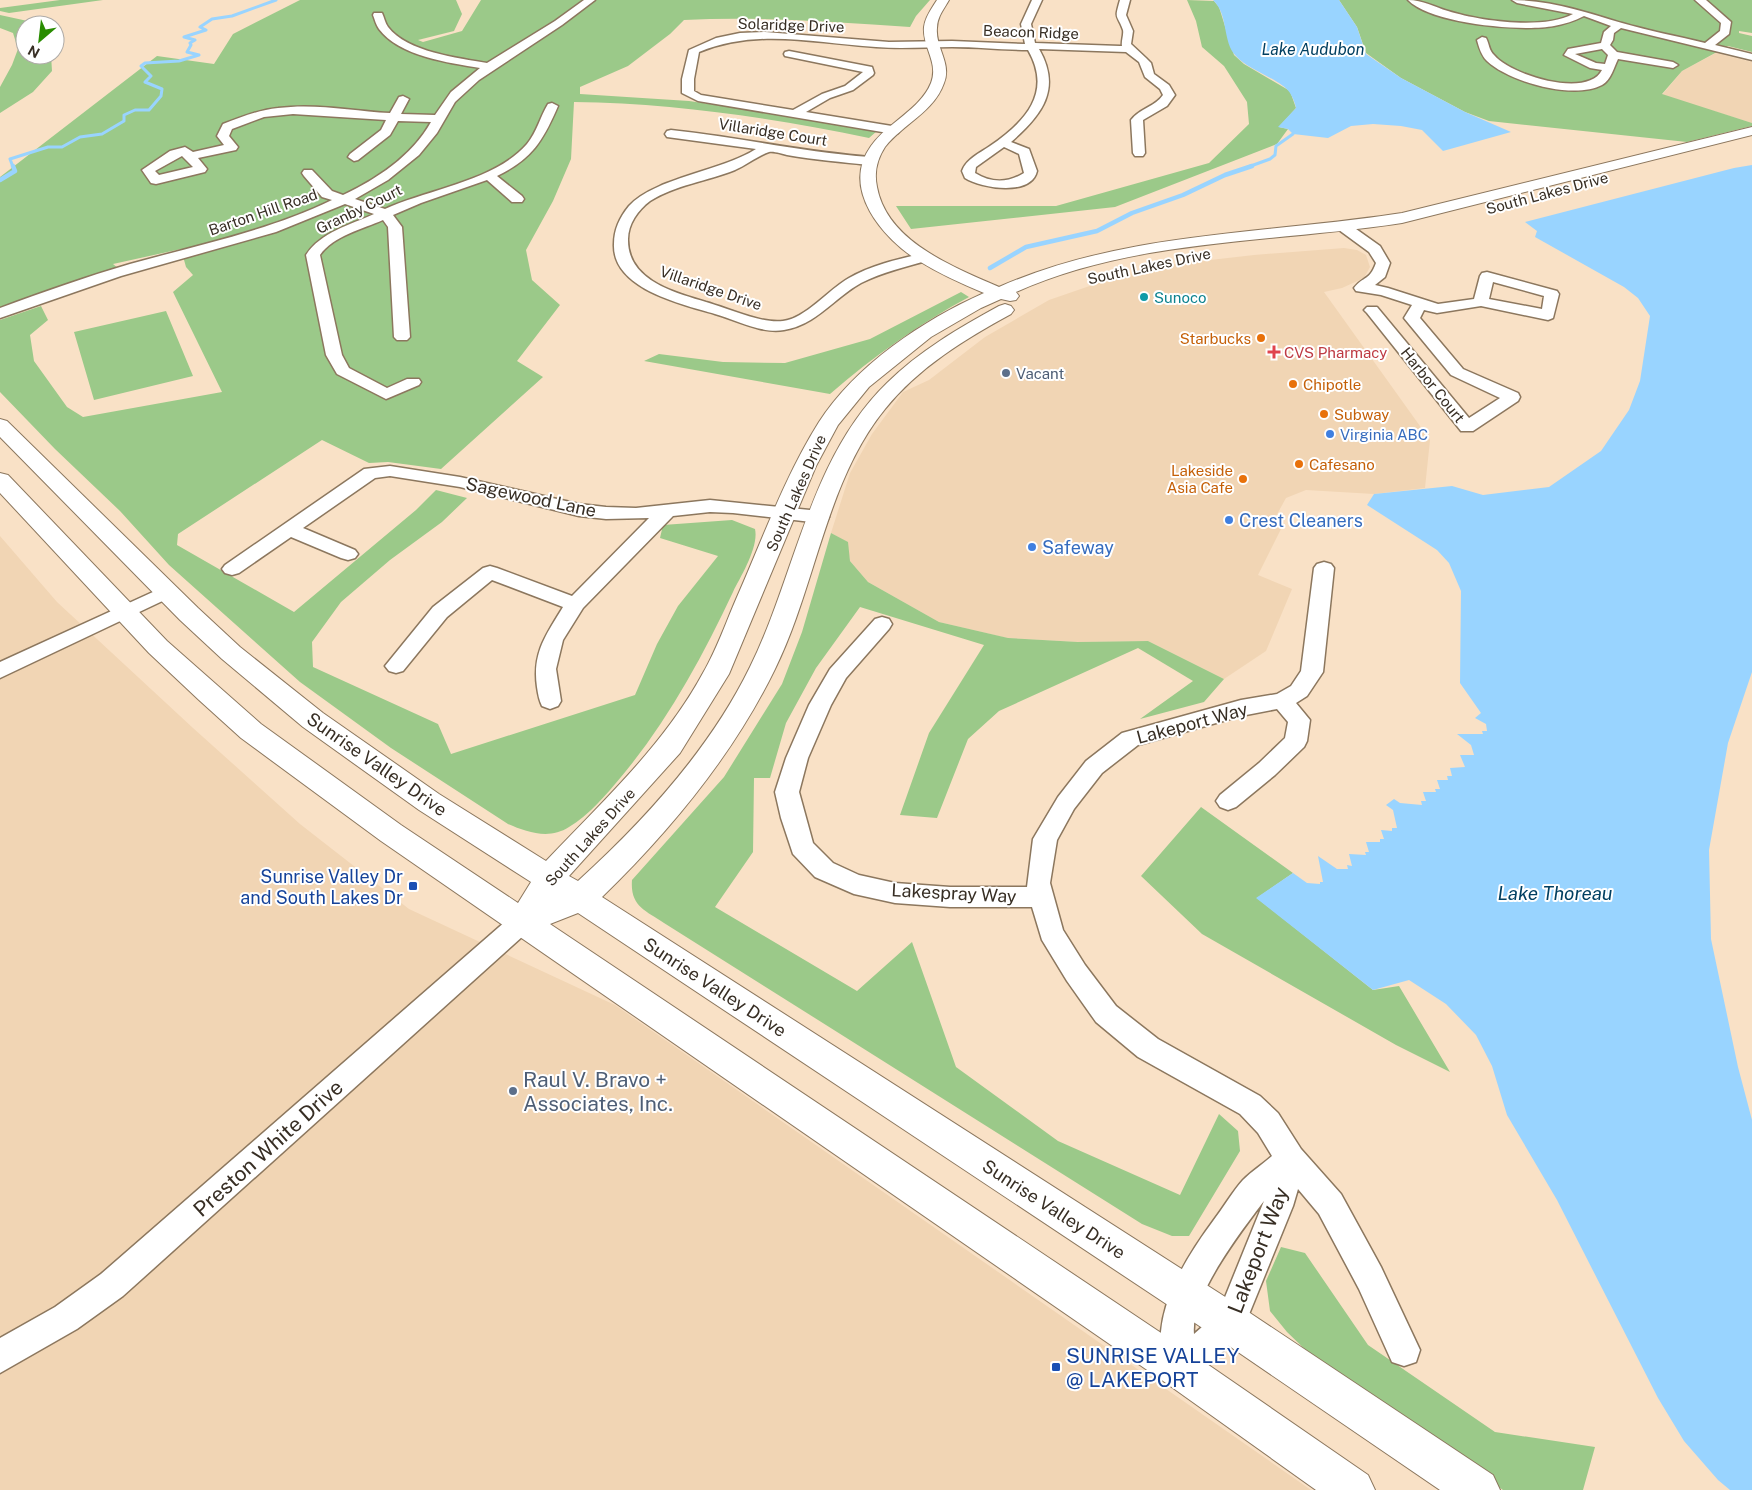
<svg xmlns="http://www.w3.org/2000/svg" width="1752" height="1490" font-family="'Public Sans',sans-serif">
<rect width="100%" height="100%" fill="#f9e1c6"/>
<path fill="#f1d5b4" d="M1716,53l36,9v61l-90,-28 20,-24z
M1344,248l13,2 9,5 4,12 -6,11 -22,10 -18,4 106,148 -5,48 -51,6 -68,-4 -20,8 -11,20 6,11 -23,46 34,14 -26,62 -42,28 -76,-38 -70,1 -71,-4 -68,-16 -71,-40 -18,-21 -3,-19 -16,-9 19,-60 22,-39 31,-42 26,-12 56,-43 64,-37 58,-20 68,-16 79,-9z
M0,536l57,66 136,126 107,96 109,85 206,96 696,485h-1311z"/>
<path fill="#9bc989" d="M60,0h43l-94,13 -9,-2v-3z
M300,0h156l6,14 -8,17 -36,9 5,2 39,-11 19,-31h449l-14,16 -6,11c-76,-5 -151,-11 -226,-7l-14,14 -42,32 -48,21v7l109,7 129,19 59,11 -8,7c-98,-20 -195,-35 -295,-36l-3,57 -18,42 -27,49 6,30 28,25 -43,56 26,16 -102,92 -53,-7 -19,1 -47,-23 -144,94 -1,11 117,67 122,-102 20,-20 31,8 -25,24 -52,38 -49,42 -29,40 1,25 125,57 13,30 184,-59 22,-51 21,-38 40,-50 -58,-18 3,-13 69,-5 23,9c4,18 -14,47 -22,63 -31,66 -66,130 -112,185 -15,18 -32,38 -52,50 -20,13 -42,5 -61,-3l-117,-76 -91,-66 -131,-117 -49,-54 -65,-62 -55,-57v-72l41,-14 7,14 -18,15 4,26 33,46 16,10 139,-25 -49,-100 20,-17 -7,-8 -5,-18 -68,15 6,5 -119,40v-132l157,-121 57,8 19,-30z
M1187,0l27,1 5,6 15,48 10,9 46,27 6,17 -17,19 9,2 -11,15 -162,63 -204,22 -15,-23h160l153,-43 40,-39 -2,-22 -23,-36 -22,-19 -6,-26z
M1339,0h413v33l-13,-2v2l13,3v16l-24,-6 -46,25 -20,23 90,29v3l-65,16 -198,-21 -24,-9 -64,-34 -35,-25 -9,-26z
M0,15l46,10h-21v30h26l1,16 -19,21 -33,21v-26l12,-22 6,-16 -5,-16 -13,-5z
M961,292l8,5c-50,27 -95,59 -139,97l-186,-33 15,-7 64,8 62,1 85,-24z
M166,311l27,65 -99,24 -20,-68z
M831,533l17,9 2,19 18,21 71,40 69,16 70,4 70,-1 76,38 -20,23 -64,17 53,-38 -55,-33 -139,63 -31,28 -31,79 -37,-3 29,-82 55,-88 -124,-38 -44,61 -30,55 -16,55h-16l-1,74 -38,55 142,84 55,-49 44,125 102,74 122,54 39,-81 19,17 2,20 -51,85h-17l-30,-12 -478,-301c-19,-13 -34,-17 -32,-43l92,-103 58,-93 20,-52z
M1201,807l92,66 -36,25 116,92 26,-4 51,86 -54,-27 -194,-111 -61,-58z
M1281,1247l24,6 63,92 127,87 100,15 -12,43h-80l-186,-129 -30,-29 -17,-21 -4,-30z"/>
<path fill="#99d4ff" d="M1213,0h126l18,27 9,27 35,24 64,34 46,20 -68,19 -21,-21 -21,-4 -28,-2 -22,2 -23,12 -35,-4 -5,-5 -10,-2 18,-19c-1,-5 -3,-10 -6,-15 -8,-13 -42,-23 -54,-37 -14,-14 -7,-41 -23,-56z
M1752,165v507l-24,71 -19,107 2,89 27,128 14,53v370h-22l-12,-10 -34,-39 -26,-43 -101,-198 -50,-85 -15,-49 -16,-31 -30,-31 -37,-24 -36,10 -117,-92 37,-25 14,10 13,1v-2h3l-5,-26 19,13h11l-1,-4 5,1 -3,-12 17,1 -1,-3h4l-3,-10h14v-3h4l-3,-9 11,1v-3h5l-4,-18 -7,-5 8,-6 6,4 22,2 -1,-4h5l-3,-9h13l-1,-3h5l-3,-9h11l-1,-4h5l-2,-8 15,-1 -5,-12h14l-3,-10 -14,-11h26l-1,-3h5l-1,-7 -11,-6 6,-5 -21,-30 1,-92 -12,-28 -12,-13 -70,-45 7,-11 78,-8 31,9 66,-8 52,-36 28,-41 11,-29 10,-65 -12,-18 -14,-11 -89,-50 2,-6 -12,-9 209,-54z"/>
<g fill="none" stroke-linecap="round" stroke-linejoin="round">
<path stroke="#99d4ff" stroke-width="3" d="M13,167l-3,-8 38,-12h14l18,-10 22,-3 22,-13v-6l11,-5h14l12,-14 1,-7 -17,-7 6,-6 -10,-10 4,-3 34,-2 20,-6 -12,-3 4,-7 -1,-2 5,-3 -11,-3 22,-7 -6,-3 12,-8 20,-3 44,-16
M1248,167l22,-8 5,-4 1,-9 17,-12"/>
<path stroke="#99d4ff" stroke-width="4.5" d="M0,180l15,-9 -2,-5
M990,268l36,-21 71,-16 35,-18 51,-18 42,-20 27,-9"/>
<g stroke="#8c775e" stroke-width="3">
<path id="minor" d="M584,0h11l-33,25 -83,55 -24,22 -18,31 -18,22 -31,25 -33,19 30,10c43,-20 110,-28 142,-65 10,-12 13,-27 21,-40l4,-1 6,3c-15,35 -26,53 -61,70l25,20 2,3 -2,3h-10l-25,-22 -66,23 -28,12 9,12 8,110 -3,3h-10l-3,-3 -6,-110 -5,-7c-20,9 -50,16 -63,35l22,100 7,13 38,20 20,-9h12l2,3 -2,3 -33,14 -49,-25 -11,-19 -20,-100c15,-23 44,-30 68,-41l-29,-10 -69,28 -155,44 -121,42v-10c43,-16 86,-31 130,-44 68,-19 138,-33 202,-64l-10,-3 -18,-21 -2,-3 2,-3h8l20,21 11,4c34,-16 69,-39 88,-73l-33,-1 -8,14 -32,25 -4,1 -6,-4 2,-3 31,-24 5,-10 -93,-6 -29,3 -32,12 -3,7 9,11 -2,3 -38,8 9,11 -2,3 -49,12 -5,-1 -9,-13 28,-19 15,-4 8,5 31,-7 -7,-9 6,-12c18,-7 36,-14 55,-16 37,-5 75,3 112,5l9,-16 4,-1 6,3 -8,15 34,1 16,-23 29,-24c-31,-5 -81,-12 -101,-39 -3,-4 -4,-9 -6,-14l1,-2h8c2,4 3,10 6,14 19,25 70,31 99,36l68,-42zM182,156l11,11 -34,8 -4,-4z
M1032,0h10l-11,24 4,19 85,3h2c-1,-5 2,-11 1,-16 -6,-17 -9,-9 -3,-30h10l-4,15 7,16 -2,13 15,14 5,5 3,11 15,11 6,10 -8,11 -24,14 2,33 -2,3h-8l-2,-3 -2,-33c9,-12 24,-13 32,-25l-3,-6 -15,-12 -6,-15 -13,-10 -87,-3c23,40 3,66 -28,93l18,7 8,22c-6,26 -56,17 -72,7l-3,-7c4,-12 18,-18 28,-25 35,-24 63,-53 38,-96 -25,0 -50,-3 -76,-3 -25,0 -51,2 -76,0 -62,-4 -118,-19 -177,5l-5,27v12l7,4 92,15 29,-16 23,-8 18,-14 -78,-16 -1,-2 1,-2 4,-1 83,16 2,6 -1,2 -20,15 -23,8 -24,14 92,15 2,3 -2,3 -4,1 -196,-33 -16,-8v-14l7,-29 27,-12 24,-5 25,-1 124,10 63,-1 73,3 -4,-20zM1004,147l15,7 5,19c-16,10 -33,10 -49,0l1,-6z
M1408,0c15,0 26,7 40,11 32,10 95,19 125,3l-56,-11 -5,-3c38,0 74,12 110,23 27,8 55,13 83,20l15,-12 1,-8 -26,-23h11l25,22 -2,12 -14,11 37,9v6l-131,-32 -7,5 -1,7 -3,5 7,7 56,10 5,3 -5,3 -55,-9c-4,8 -7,21 -16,26 -28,15 -93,-3 -115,-24 -6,-6 -8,-14 -10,-21l5,-3 4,1c3,5 3,13 8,17 16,20 94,44 108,15l-12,-2 -26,-13 4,-6 33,-6 3,-11 7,-6 -27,-10c-10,5 -19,8 -30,10 -32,6 -123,-2 -146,-26zM1602,49l6,6 -3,9 -9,-1 -21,-9z
M671,130c67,7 132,22 199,27l6,4 -6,4c-28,-3 -55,-5 -83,-10 -5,-1 -13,-4 -18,-3 -10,3 -23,13 -34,18 -27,11 -60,15 -85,31 -12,9 -22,23 -22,38 -1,41 45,53 78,63 22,6 55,22 77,19 22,-2 46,-32 66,-43 23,-13 50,-19 75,-25l5,1 2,3 -2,3c-23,7 -47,12 -68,23 -27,15 -45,42 -77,47 -22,4 -48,-10 -69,-16 -33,-10 -103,-25 -101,-70 0,-15 6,-27 15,-38 25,-28 93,-35 127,-57l-89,-12 -2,-3 2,-3z
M1344,223l5,1 31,22 10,17 -5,14 -10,8 13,3 50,16 36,-5 6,-23 2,-3 5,-1 70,19 2,3 -6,24 -5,2 -67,-14 -44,7 -13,-3 -4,8 43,51 55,24 2,4 -2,4 -45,30h-12l-94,-118 -3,-3 3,-3h10l92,111 31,-20 -49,-23 -47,-57 8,-13 -31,-10 -25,-4 -2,-3c10,-13 15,-6 22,-25l-7,-11 -30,-22 -2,-3zM1493,282l51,14 -2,13 -53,-10z
M390,466l70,11 119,27 27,3 30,1 74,-8 110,11 7,2 2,4 -2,4 -7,2 -87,-10 -23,-1 -37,4 -90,92 -20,32 -7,29 5,32 -3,5 -8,3 -8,-3c-3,-6 -4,-12 -5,-19 -5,-34 9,-52 26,-80l-71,-27 -45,37 -44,54 -7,2 -7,-2 -4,-5 48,-59 50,-39 7,-2 7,2 75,28 77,-78 -43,1 -27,-3 -119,-29 -70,-11 -15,2 -72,50 52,22 3,4 -3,4 -7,2 -7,-2 -50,-21 -52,36 -7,2 -7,-2 -3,-4 3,-4 139,-96z
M1324,562l7,2 3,4 -11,104 -16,24 -11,7 14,17 -3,21 -3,6 -29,28 -39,32 -8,3 -8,-3 -4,-6 4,-6 39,-32 26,-25 3,-16 -11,-13 -36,7 -103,29 -36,28 -28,36 -17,31 -7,43 13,47 22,35 31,41 42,33 102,57 18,17 23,36 40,45 40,73 39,83 -4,12 -12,4 -12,-4 -33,-73 -40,-75 -21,-25 -5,17 -52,128 -49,47 -12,5 -12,-5c-24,-59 14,-118 48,-164 9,-12 17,-26 27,-37 9,-9 20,-16 29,-24l-14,-23 -18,-19 -102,-57 -42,-35 -29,-41 -25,-41 -10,-33h-82l-55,-4 -41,-9 -39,-17 -22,-23 -12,-36 -6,-26 11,-34 23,-53 21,-36 45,-50 7,-2 7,2 3,5 -3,5 -43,49 -15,27 -23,53 -9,34 14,51 20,20 26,12 36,8 55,4h77l6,-48 25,-42 28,-36 36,-28 119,-33 36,-6 14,-8 10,-15 13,-103 3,-4zM1264,1201l-45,111 -25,22c-4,-37 48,-104 70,-133z
M166,586l7,2 3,4 -3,4 -173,82v-16z
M523,911l9,3 4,7 -4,7 -409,368 -46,33 -77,44v-35l55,-31 46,-33 413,-360z"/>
</g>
<g stroke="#8c775e" stroke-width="2">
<path id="secondary" d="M937,0h12c-5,9 -12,17 -12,28 -2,20 15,35 7,55 -10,29 -41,41 -59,64 -8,12 -11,26 -8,40 10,55 77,80 122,100 127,-56 268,-53 403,-74l350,-86v8l-350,88c-128,20 -265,15 -386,69l3,4 -3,4 -6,1 -9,-2 -20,9 -50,29 -62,50 -31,38 -22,41 -87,208 -49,79 -111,123 9,5c67,-61 132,-132 172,-214 46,-93 59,-208 137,-284 32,-32 72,-55 112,-77l6,-2 6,2 3,4 -3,4c-46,25 -92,53 -126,95 -59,72 -69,177 -110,260 -42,86 -104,161 -173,228l642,412 249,166 7,15h-60l-224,-153 -638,-424 -28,11 644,431 174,120 7,15h-59l-150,-107 -785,-542 -140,-103 -42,-38 -50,-47 -149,-160v-20l8,2 159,166 94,83 140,101 117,78 13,-21 -112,-72 -116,-83 -81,-68 -42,-39 -180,-183v-18l7,2 191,187 42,39 83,66 116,81 107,67c56,-59 118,-116 157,-188 14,-24 23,-51 34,-76 26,-59 48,-121 82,-175 37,-57 104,-102 165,-129 -22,-9 -44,-19 -65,-32 -36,-22 -79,-72 -48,-115 17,-24 49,-36 60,-63 8,-21 -9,-36 -7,-56 1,-10 8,-19 13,-27z"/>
</g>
<use href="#minor" fill="#fff" fill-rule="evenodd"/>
<use href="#secondary" fill="#fff" fill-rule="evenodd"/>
</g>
<circle fill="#0f9aa8" stroke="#fff" stroke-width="2" cx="1144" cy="297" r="5"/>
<g fill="#e8710a" stroke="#fff" stroke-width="2">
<circle cx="1261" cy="338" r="5"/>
<circle cx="1293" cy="384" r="5"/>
<circle cx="1324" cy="414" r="5"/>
<circle cx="1299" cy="464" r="5"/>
<circle cx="1243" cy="479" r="5"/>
</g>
<path fill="#e0444e" stroke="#fff" stroke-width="2" d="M1271.5 344.5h5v5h5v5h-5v5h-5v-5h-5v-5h5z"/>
<g fill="#5c6f8a" stroke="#fff" stroke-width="2">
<circle cx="1006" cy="373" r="5"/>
<circle cx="513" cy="1091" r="5"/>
</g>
<g fill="#3f7fe0" stroke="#fff" stroke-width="2">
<circle cx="1330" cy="434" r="5"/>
<circle cx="1229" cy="520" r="5"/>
<circle cx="1032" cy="547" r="5"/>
</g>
<g fill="#1a4fb4" stroke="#fff" stroke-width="2">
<rect x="408" y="881" width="10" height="10" rx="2.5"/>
<rect x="1051" y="1362" width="10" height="10" rx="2.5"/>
</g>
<g text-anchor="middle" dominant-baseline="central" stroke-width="4" stroke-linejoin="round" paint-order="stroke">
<g font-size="15" fill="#372e24" stroke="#fff">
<text transform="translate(791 25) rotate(2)">Solaridge Drive</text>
<text transform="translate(1031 32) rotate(2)">Beacon Ridge</text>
<text transform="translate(773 132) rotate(9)">Villaridge Court</text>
<text transform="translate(1547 193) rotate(-15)">South Lakes Drive</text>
<text transform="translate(359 209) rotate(-26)">Granby Court</text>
<text transform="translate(263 212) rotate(-19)">Barton Hill Road</text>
<text transform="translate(1149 266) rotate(-12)">South Lakes Drive</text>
<text transform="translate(711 288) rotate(19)">Villaridge Drive</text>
<text transform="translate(1433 385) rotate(51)">Harbor Court</text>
<text transform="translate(796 493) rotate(-66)">South Lakes Drive</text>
<text transform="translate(590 837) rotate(-48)">South Lakes Drive</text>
</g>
<g font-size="15" fill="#0d838f" stroke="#fff" text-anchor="start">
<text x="1154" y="297">Sunoco</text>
</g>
<g font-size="15" fill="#c56008" stroke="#fff" text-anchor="start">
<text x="1251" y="338" text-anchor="end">Starbucks</text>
<text x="1303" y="384">Chipotle</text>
<text x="1334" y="414">Subway</text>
<text x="1309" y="464">Cafesano</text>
<text x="1233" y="470" text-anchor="end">Lakeside<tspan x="1233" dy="17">Asia Cafe</tspan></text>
</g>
<g font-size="15" fill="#be3a42" stroke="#fff" text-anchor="start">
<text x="1284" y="352">CVS Pharmacy</text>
</g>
<g font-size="15" fill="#4e5e75" stroke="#fff" text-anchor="start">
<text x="1016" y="373">Vacant</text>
</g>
<g font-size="15" fill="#366cbe" stroke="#fff" text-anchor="start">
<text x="1340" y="434">Virginia ABC</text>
</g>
<g font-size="16" font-style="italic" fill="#003f61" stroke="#fff">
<text x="1313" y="49">Lake Audubon</text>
</g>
<g font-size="18" fill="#372e24" stroke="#fff">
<text transform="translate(531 497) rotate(12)">Sagewood Lane</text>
<text transform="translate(1192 723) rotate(-15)">Lakeport Way</text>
<text transform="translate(377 764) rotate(35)">Sunrise Valley Drive</text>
<text transform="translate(954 893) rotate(3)">Lakespray Way</text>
<text transform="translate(715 987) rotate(33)">Sunrise Valley Drive</text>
<text transform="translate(1054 1209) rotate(33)">Sunrise Valley Drive</text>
</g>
<g font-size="18" fill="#366cbe" stroke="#fff" text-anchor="start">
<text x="1239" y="520">Crest Cleaners</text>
<text x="1042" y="547">Safeway</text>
</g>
<g font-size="18" fill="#164399" stroke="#fff" text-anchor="end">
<text x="403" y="876">Sunrise Valley Dr<tspan x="403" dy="21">and South Lakes Dr</tspan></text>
</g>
<g font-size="19" font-style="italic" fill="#003f61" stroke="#fff">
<text x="1555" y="893">Lake Thoreau</text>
</g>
<g font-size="21" fill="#4e5e75" stroke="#fff" text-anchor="start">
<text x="523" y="1079">Raul V. Bravo +<tspan x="523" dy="24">Associates, Inc.</tspan></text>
</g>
<g font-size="21" fill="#372e24" stroke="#fff">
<text transform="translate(268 1148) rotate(-42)">Preston White Drive</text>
<text transform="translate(1258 1250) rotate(-69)">Lakeport Way</text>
</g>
<g font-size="21" fill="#164399" stroke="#fff" text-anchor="start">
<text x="1066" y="1355">SUNRISE VALLEY<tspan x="1066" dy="24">@ LAKEPORT</tspan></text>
</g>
</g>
<g transform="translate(40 40) rotate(208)"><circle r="24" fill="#ffffff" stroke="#afaba7"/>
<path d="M0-4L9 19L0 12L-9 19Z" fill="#298c00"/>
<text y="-8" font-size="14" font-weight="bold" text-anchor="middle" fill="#372e24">N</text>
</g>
</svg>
